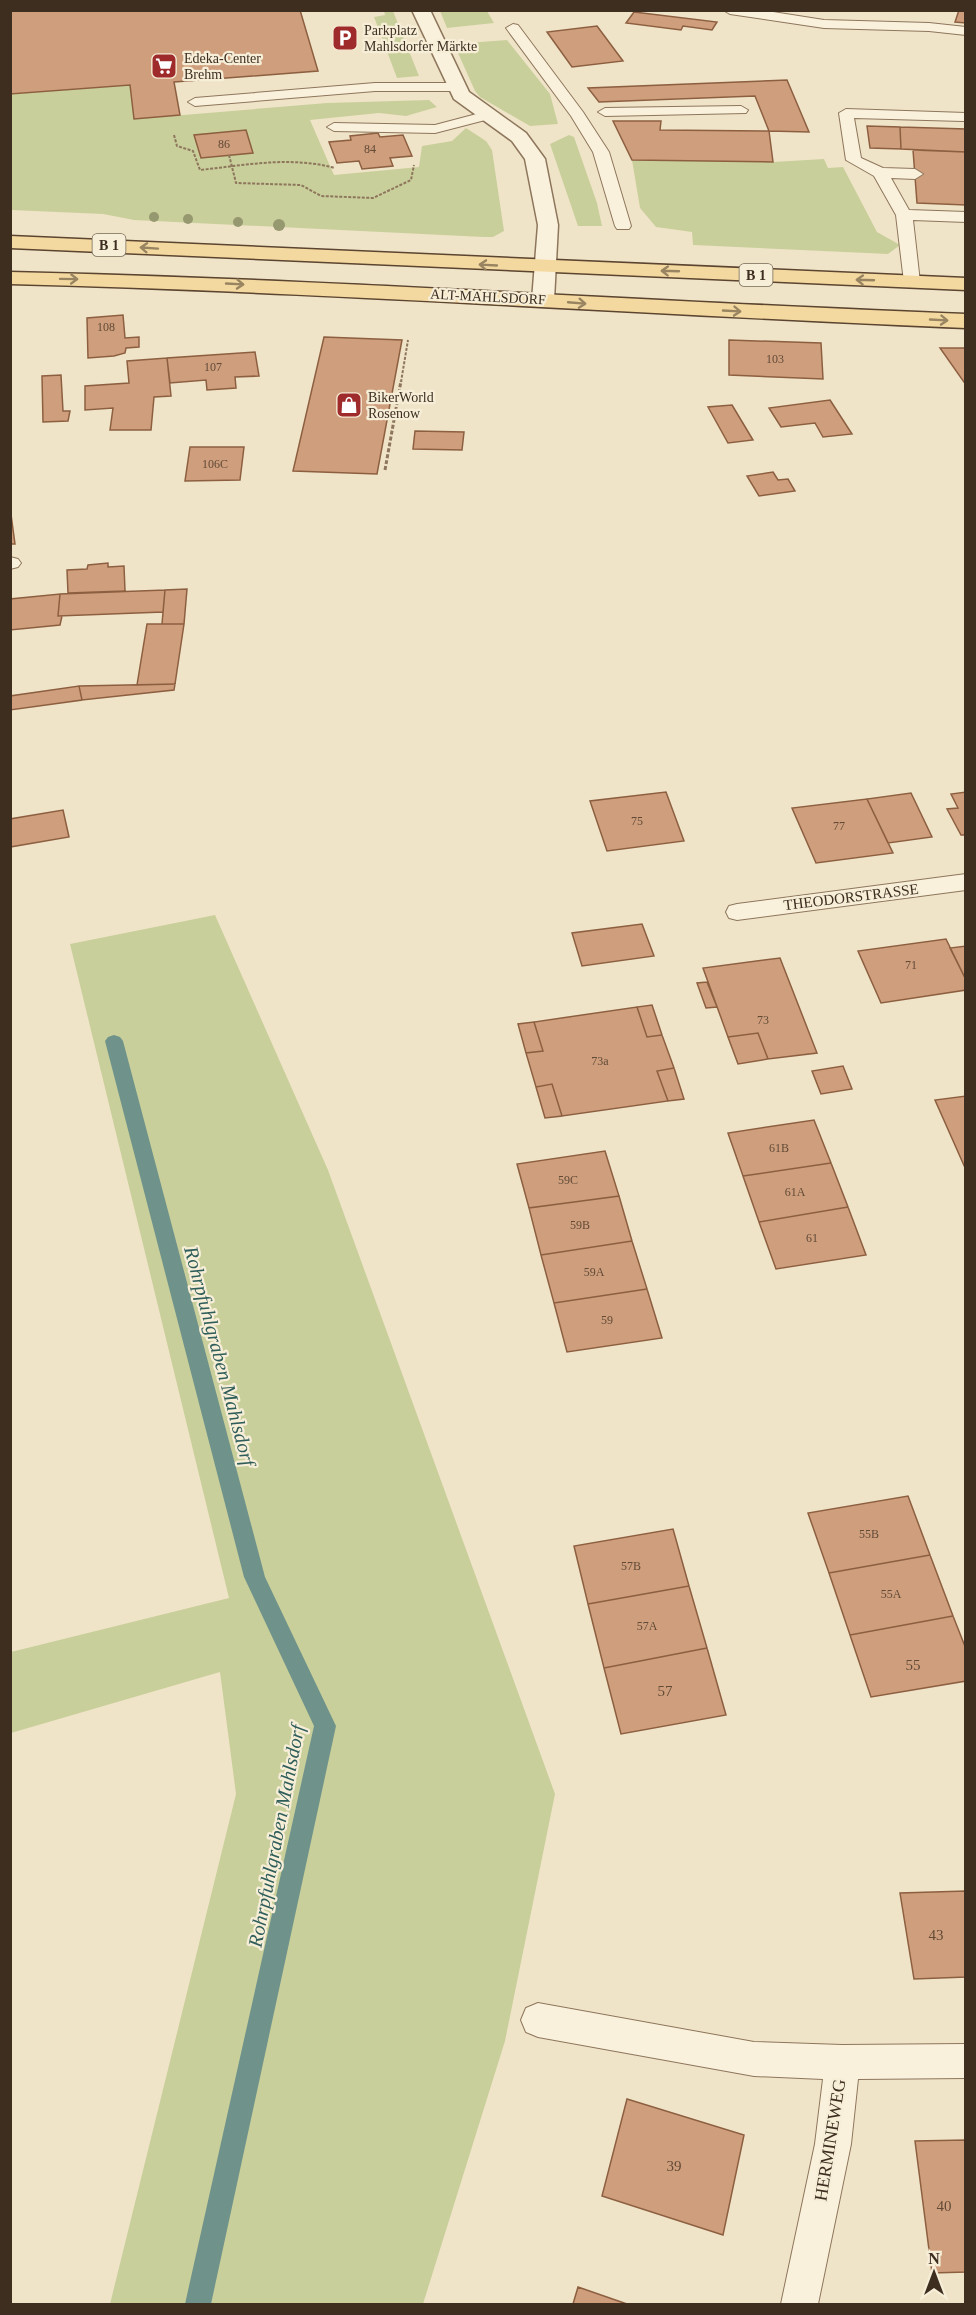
<svg xmlns="http://www.w3.org/2000/svg" width="976" height="2315" font-family="'Times New Roman',serif">
<rect width="100%" height="100%" fill="#f0e4c8"/>
<path fill="#c9cf9b" d="M384,11h9l26,65 -22,2 -23,-61 11,-2z
M440,11h47l7,12 -47,5z
M507,40l43,54 8,30 -28,2 -50,-29 -5,-6 -21,-47z
M130,85l5,34 192,-16 102,-3 8,7 -31,9 -27,-3 -69,7 24,55 85,-8 3,-21 30,-5 14,-13 20,13 6,9 12,81 -11,6h-10l-349,-17 -31,-6 -92,-4v-116z
M569,135l5,2 23,66 5,23h-24l-28,-82z
M824,159l4,9 15,-1 34,65 23,13 -12,9 -195,-9 -1,-13 -36,-5 -16,-19 -8,-48 141,2z
M215,915l113,255 227,624 -50,247 -82,263h-313l126,-510 -16,-122 -209,61v-81l218,-54 -159,-654z"/>
<g fill="none" stroke-linecap="round" stroke-linejoin="round">
<path fill="#6f938a" fill-rule="evenodd" d="M114,1035l6,2 3,4 142,536 71,149 -125,578h-26l129,-578 -70,-149 -139,-536 3,-4z"/>
</g>
<path fill="#cf9f7d" stroke="#8d5f41" stroke-width="1.5" d="M10,10h290l18,61 -144,11 6,33 -46,4 -4,-34 -120,9z
M959,10h7v13l-11,-1z
M634,12l83,10 -5,8 -29,-4 -2,4 -55,-7z
M597,26l26,35 -51,6 -25,-35z
M787,80l22,52 -40,-1 -14,-35 -156,6 -11,-14z
M613,121h48l-1,9 109,1 4,31 -141,-2z
M867,126l33,1 1,22 -31,-1z
M900,127l66,2v23l-65,-3z
M246,130l7,23 -52,5 -7,-23z
M378,133l2,4 23,-2 9,21 -22,2 3,8 -31,3 -3,-8 -22,2 -8,-21 22,-2 -1,-4z
M913,150l53,2v53l-49,-2z
M123,315l2,23 14,-1v10l-13,1 -1,5 -11,3 -26,2 -1,-40z
M324,337l78,3 -25,134 -84,-3z
M729,340l92,3 2,36 -94,-4z
M940,348h26v37z
M255,352l4,24 -24,1 1,11 -29,2 -1,-10 -36,3 -3,-25z
M167,358l4,38 -17,1 -3,33h-41l3,-22 -28,2v-24l44,-3 -2,-22z
M61,375l2,36h7l-2,10 -25,1 -1,-46z
M830,400l22,34 -29,3 -8,-14 -34,4 -12,-19z
M732,405l21,35 -25,3 -20,-36z
M415,431l49,1 -2,18 -49,-1z
M190,447h54l-4,33 -55,1z
M773,472l5,8 10,-1 7,12 -36,5 -12,-20z
M10,507l5,37h-5z
M108,563v4l16,-1 1,25 -57,2 -1,-23 20,-1 1,-4z
M187,589l-3,35h-22l3,-34z
M165,590l-2,22 -105,4 2,-22z
M60,594l-2,22h4l-2,9 -50,5v-31z
M147,624h37l-9,60 -38,1z
M175,684l-1,6 -92,10 -3,-14z
M79,686l3,14 -72,10v-14z
M666,792l18,49 -77,10 -17,-50z
M966,792v43h-5l-14,-26 11,-1 -7,-14z
M911,793l21,44 -44,6 -21,-44z
M867,799l26,54 -77,10 -24,-55z
M63,810l6,27 -59,10v-28z
M642,924l12,32 -72,10 -10,-33z
M946,939l20,41v10l-85,13 -23,-52z
M966,946v34l-16,-32z
M780,958l37,95 -49,6 -10,-26 -30,4 -25,-69z
M707,982l10,25 -11,1 -9,-25z
M652,1005l10,30 -15,2 -10,-30z
M637,1007l10,30 15,-2 12,33 -17,3 11,30 -106,15 -10,-32 -16,3 -10,-34 17,-2 -9,-29z
M534,1022l9,29 -17,2 -8,-29z
M758,1033l10,26 -30,5 -10,-27z
M843,1066l9,23 -31,5 -9,-23z
M674,1068l10,31 -16,2 -11,-30z
M552,1084l10,32 -17,2 -9,-31z
M966,1096v74l-31,-70z
M814,1120l17,43 -88,13 -15,-43z
M605,1151l14,45 -90,12 -12,-44z
M831,1163l17,44 -89,15 -16,-46z
M619,1196l13,45 -91,14 -12,-47z
M848,1207l18,48 -90,14 -17,-47z
M632,1241l15,48 -93,14 -13,-48z
M647,1289l15,49 -95,14 -13,-49z
M908,1496l22,59 -101,18 -21,-60z
M673,1529l16,57 -101,18 -14,-58z
M930,1555l23,61 -103,19 -21,-62z
M689,1586l18,62 -103,20 -16,-64z
M953,1616l13,33v32l-95,16 -21,-62z
M707,1648l19,67 -105,19 -17,-66z
M966,1891v86l-52,2 -14,-86z
M627,2099l117,36 -21,100 -121,-39z
M966,2140v132l-34,1 -17,-132z
M578,2287l49,17h-54z"/>
<g fill="none" stroke-linecap="round" stroke-linejoin="round">
<g stroke="#8d765c" stroke-width="2">
<path id="lane" d="M723,10h38l63,10 105,3 37,4v8l-37,-4 -105,-3 -94,-14z
M513,24l5,1 65,87 26,40 22,74 -2,3h-12l-2,-3 -22,-74 -22,-36 -65,-88z
M375,83h81l7,4 -7,4h-81l-180,15 -7,-4 7,-4z
M741,106l7,4 -2,3 -141,3 -7,-4 7,-4z
M846,109l120,4v8h-3l-109,-3 7,40 22,10 32,1 8,5 -8,5 -24,-1 18,32 57,2v10l-53,-2 7,62 -2,4 -6,1 -8,-5 -8,-67 -22,-39 -28,-16 -7,-47z
M488,111l5,1 2,3 -2,3 -58,15 -101,-2 -7,-4 7,-4 101,2z
M10,557l8,2 3,4 -3,4 -8,2z
M966,874v16l-229,30 -8,-2 -3,-6 3,-6 8,-2z
M538,2003l216,39 88,3 124,-1v34l-108,1 -7,65 -33,160h-37l34,-160 8,-65 -69,-3 -216,-39 -12,-5 -5,-12 5,-12z"/>
</g>
<g stroke="#8d765c" stroke-width="3">
<path id="street" d="M412,10h18l39,82 57,41 19,26 13,66 -4,75 -3,5 -8,1 -8,-1 -3,-5 6,-75 -13,-66 -13,-18 -58,-42z"/>
</g>
<g stroke="#5b4430" stroke-width="3">
<path id="primary" d="M10,236l956,42v12l-956,-42z
M10,272c319,7 637,30 956,42v14c-319,-13 -637,-36 -956,-44z"/>
</g>
<path stroke="#8d765c" stroke-width="2" stroke-dasharray="3 1.5" stroke-linecap="butt" d="M174,135l3,11 16,5 7,19c46,-5 90,-14 135,-2
M229,155l7,28 65,2 20,11 52,2 38,-18 3,-15
M401,382l7,-42"/>
<path stroke="#8d765c" stroke-width="3" stroke-dasharray="4 2" stroke-linecap="butt" d="M385,470l16,-89"/>
<use href="#lane" fill="#faf1dc" fill-rule="evenodd"/>
<use href="#street" fill="#faf1dc" fill-rule="evenodd"/>
<use href="#primary" fill="#f3d9a0" fill-rule="evenodd"/>
</g>
<g fill="#96986f">
<circle cx="154" cy="217" r="5"/>
<circle cx="188" cy="219" r="5"/>
<circle cx="238" cy="222" r="5"/>
<circle cx="279" cy="225" r="6"/>
</g>
<defs><path id="oneway-shaft" d="M-6 0H5M1.5-3L5.5 0L1.5 3" fill="none" stroke-width="1.6" stroke-linecap="round" stroke-linejoin="round" transform="scale(1.5)"/></defs>
<g stroke="#988460">
<use href="#oneway-shaft" transform="translate(149 248) rotate(-176)"/>
<use href="#oneway-shaft" transform="translate(488 265) rotate(-177)"/>
<use href="#oneway-shaft" transform="translate(670 271) rotate(-178)"/>
<use href="#oneway-shaft" transform="translate(69 279) rotate(1)"/>
<use href="#oneway-shaft" transform="translate(865 280) rotate(-178)"/>
<use href="#oneway-shaft" transform="translate(235 284) rotate(3)"/>
<use href="#oneway-shaft" transform="translate(577 303) rotate(5)"/>
<use href="#oneway-shaft" transform="translate(732 311) rotate(3)"/>
<use href="#oneway-shaft" transform="translate(939 320) rotate(3)"/>
</g>
<defs>
<g id="parking-square" transform="scale(1.35)"><rect x="-9" y="-9" width="18" height="18" rx="4" fill="#9e2a2b" stroke="#f7eed8"/><path d="M-3.5-5.5H1a3.5 3.5 0 0 1 0 7H-1V5.5H-3.5ZM-1-3.4V-.6H.8a1.4 1.4 0 0 0 0-2.8Z" fill="#fff"/></g>
<g id="supermarket-square" transform="scale(1.35)"><rect x="-9" y="-9" width="18" height="18" rx="4" fill="#9e2a2b" stroke="#f7eed8"/><path d="M-6-5.5h2.5l.6 2H6L4.5 2H-2.5L-4.4-4H-6ZM-1.5 3.2a1.3 1.3 0 1 0 .1 0ZM3 3.2a1.3 1.3 0 1 0 .1 0Z" fill="#fff"/></g>
<g id="shop-square" transform="scale(1.35)"><rect x="-9" y="-9" width="18" height="18" rx="4" fill="#9e2a2b" stroke="#f7eed8"/><path d="M-5-2.5h2.3a2.7 3.5 0 0 1 5.4 0H5L5.5 6h-11ZM-1.5-2.5h3a1.5 2.3 0 0 0-3 0Z" fill="#fff"/></g>
</defs>
<g fill-rule="evenodd">
<use href="#parking-square" x="345" y="38"/>
<use href="#supermarket-square" x="164" y="66"/>
<use href="#shop-square" x="349" y="405"/>
</g>
<g text-anchor="middle" dominant-baseline="central" stroke-width="4.5" stroke-linejoin="round" paint-order="stroke">
<g font-size="12" fill="#624a37">
<text x="224" y="144">86</text>
<text x="370" y="149">84</text>
<text x="106" y="327">108</text>
<text x="775" y="359">103</text>
<text x="213" y="367">107</text>
<text x="215" y="464">106C</text>
<text x="637" y="821">75</text>
<text x="839" y="826">77</text>
<text x="911" y="965">71</text>
<text x="763" y="1020">73</text>
<text x="600" y="1061">73a</text>
<text x="779" y="1148">61B</text>
<text x="568" y="1180">59C</text>
<text x="795" y="1192">61A</text>
<text x="580" y="1225">59B</text>
<text x="812" y="1238">61</text>
<text x="594" y="1272">59A</text>
<text x="607" y="1320">59</text>
<text x="869" y="1534">55B</text>
<text x="631" y="1566">57B</text>
<text x="891" y="1594">55A</text>
<text x="647" y="1626">57A</text>
</g>
<g font-size="14" fill="#3d2e20" stroke="#f7eed8" text-anchor="start">
<text x="364" y="30">Parkplatz<tspan x="364" dy="16">Mahlsdorfer Märkte</tspan></text>
<text x="184" y="58">Edeka-Center<tspan x="184" dy="16">Brehm</tspan></text>
<text x="368" y="397">BikerWorld<tspan x="368" dy="16">Rosenow</tspan></text>
</g>
<g fill="#f7eed8" stroke="#756857" stroke-width="1.5">
<rect x="92.5" y="234" width="33" height="22" rx="4.5"/>
<rect x="739.5" y="264" width="33" height="22" rx="4.5"/>
</g>
<g font-size="14" font-weight="bold" fill="#3d2e20">
<text x="109" y="245">B 1</text>
<text x="756" y="275">B 1</text>
</g>
<g font-size="14" fill="#3d2e20" stroke="#f7eed8">
<text transform="translate(488 297) rotate(3)">ALT-MAHLSDORF</text>
</g>
<g font-size="15" fill="#3d2e20" stroke="#f7eed8">
<text transform="translate(851 897) rotate(-7)">THEODORSTRASSE</text>
</g>
<g font-size="15" fill="#624a37">
<text x="913" y="1665">55</text>
<text x="665" y="1691">57</text>
<text x="936" y="1935">43</text>
<text x="674" y="2166">39</text>
<text x="944" y="2206">40</text>
</g>
<g font-size="18" fill="#3d2e20" stroke="#f7eed8">
<text transform="translate(830 2140) rotate(-81)">HERMINEWEG</text>
</g>
<g font-size="20" font-style="italic" fill="#2f5d5a" stroke="#f7eed8">
<text transform="translate(220 1356) rotate(75)">Rohrpfuhlgraben Mahlsdorf</text>
<text transform="translate(276 1836) rotate(-79)">Rohrpfuhlgraben Mahlsdorf</text>
</g>
</g>
<rect width="976" height="2315" fill="none" stroke="#3d2e20" stroke-width="24"/>
<g transform="translate(934 2273)" stroke="#f7eed8" stroke-width="4.5" paint-order="stroke">
<path d="M0-4.5L10 22L0 15L-10 22Z" fill="#3d2e20"/>
<text y="-9" font-size="16" font-weight="bold" text-anchor="middle" fill="#3d2e20">N</text>
</g>
</svg>
